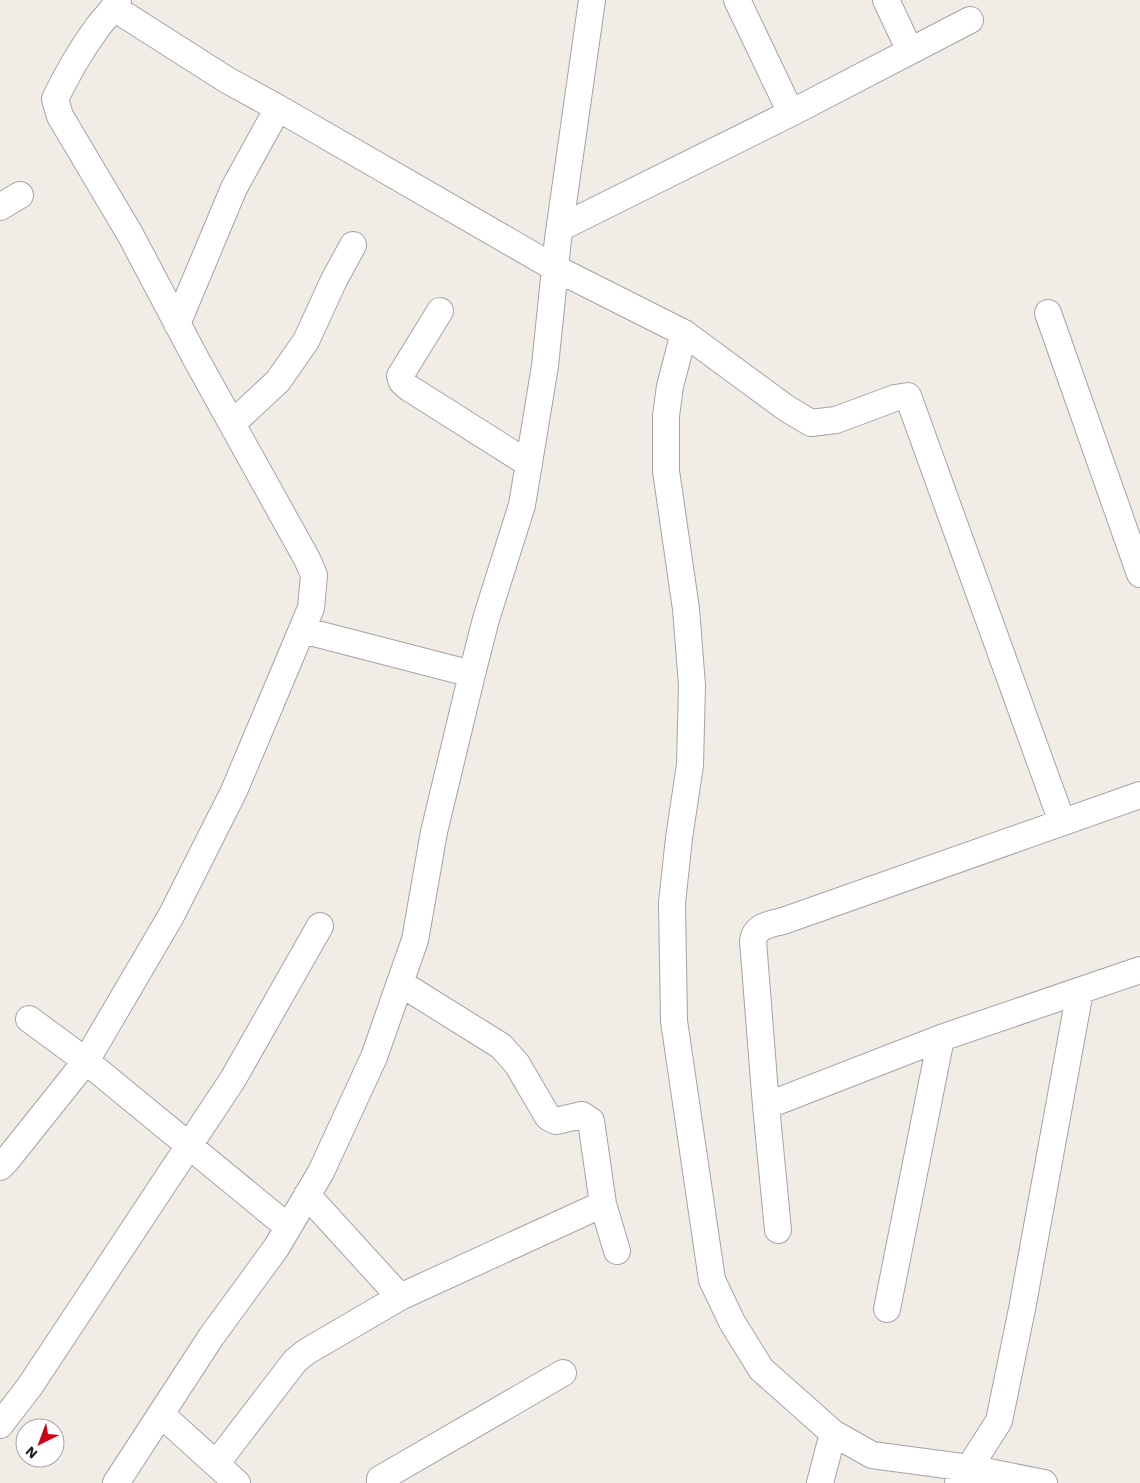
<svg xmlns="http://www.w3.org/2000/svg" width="1140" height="1483" font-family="'Work Sans',sans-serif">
<rect width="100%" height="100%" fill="#f1ece6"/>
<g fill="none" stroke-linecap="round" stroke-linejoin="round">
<g stroke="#a4a4a4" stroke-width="28">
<path id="minor" d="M737,0l54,113
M886,0l24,51
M114,8l113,72 51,28 277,160 129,65 102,75 25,15 25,-3 59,-22 13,-2 154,426
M0,207l20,-12
M560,228l231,-115 179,-93
M440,311l-40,65 2,6 7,6 120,76
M1048,313l92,261
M177,324l57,-136 44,-80
M684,333l-14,53 -4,30v55l20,138 6,76 -2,80 -11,73 -7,65 2,118 38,259 20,42 29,47 72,64 39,22 97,13 75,15
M232,424l46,-43 28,-40 28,-61 19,-35
M302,630l170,44
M400,983l101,63 16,18 31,53 8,4 26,-6 9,6 12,83 14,47
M29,1019l57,42 202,166
M766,1106l175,-68 199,-68
M0,1167l7,-7 79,-99 85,-145 63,-125 77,-183 3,-33 -7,-16 -111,-200 -66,-125 -70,-118 -5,-17c12,-25 26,-49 42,-71 7,-10 16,-17 21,-28
M307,1195l93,102
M778,1230l-12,-124 -13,-165c2,-15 17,-17 30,-20l357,-126
M887,1309l54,-271
M161,1414l76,69
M0,1425l30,-39 203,-307 87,-153
M216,1464l79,-103 11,-9 94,-55 203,-93
M958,1480l11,-12 30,-47 23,-112 58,-318
M116,1483l95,-146 65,-89 45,-76 53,-115 41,-117 19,-108 38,-158 14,-55 36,-114 23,-139 13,-127 34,-239
M380,1483v-4l183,-106
M820,1483l13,-50"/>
</g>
<use href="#minor" stroke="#fff" stroke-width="26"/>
</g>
<g transform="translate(40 1443) rotate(222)"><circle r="24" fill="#ffffff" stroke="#a6a6a6"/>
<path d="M0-4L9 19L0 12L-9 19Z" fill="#d00017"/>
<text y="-8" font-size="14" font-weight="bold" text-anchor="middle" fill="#202020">N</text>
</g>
</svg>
